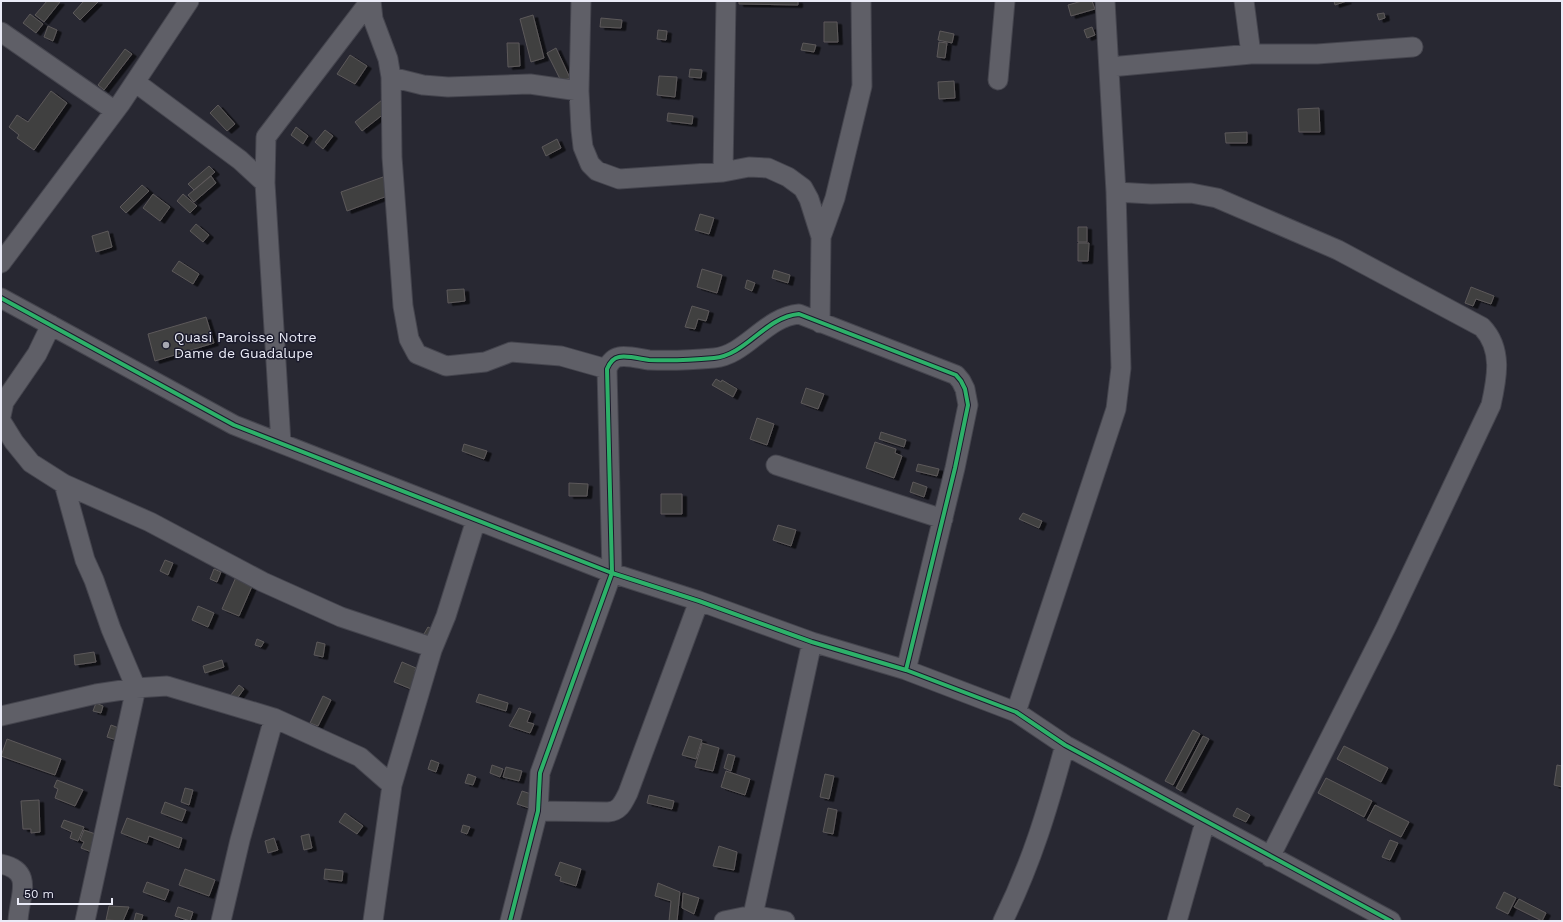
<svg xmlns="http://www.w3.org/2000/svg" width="1563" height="922" font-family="'Work Sans',sans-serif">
<defs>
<filter id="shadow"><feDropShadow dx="4.5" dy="2.5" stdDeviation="0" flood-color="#0009"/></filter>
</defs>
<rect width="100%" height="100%" fill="#282832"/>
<path fill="#413f40" stroke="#5c595a" filter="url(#shadow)" d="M47,1l13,1 -16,20 -9,-7z
M84,1l14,1 -18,18 -7,-7z
M739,1h59v4l-59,-1z
M1082,1h10l3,8 -24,7 -3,-11z
M1334,1h13l-12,4z
M1384,13l1,5 -6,2 -2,-6z
M30,14l13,10 -7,9 -13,-10z
M533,15l11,43 -13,4 -11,-43z
M601,18l21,2 -1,8 -21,-1z
M824,22h13l1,20h-14z
M48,26l9,4 -4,11 -9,-4z
M1092,27l3,8 -8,3 -3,-8z
M658,30l9,1 -1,9 -9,-1z
M940,31l14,3 -2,9 -14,-3z
M939,42l8,1 -2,15 -8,-1z
M507,43h12l1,23 -12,1z
M803,43l13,2 -2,7 -13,-2z
M556,48l14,30 -9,3 -14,-28z
M125,49l7,5 -28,36 -6,-5z
M350,55l17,11 -12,18 -18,-10z
M690,69l12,1 -1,8 -12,-1z
M659,76l18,1 -2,20 -18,-2z
M954,81l1,17 -16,1 -1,-17z
M51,91l16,12 -33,47 -17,-12 2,-3 -10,-8 8,-12 11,7z
M382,100l8,9 -28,22 -7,-9z
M218,105l17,19 -8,7 -17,-18z
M1319,108l1,24h-21l-1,-23z
M668,113l25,3 -1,8 -25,-3z
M296,127l12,9 -5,8 -12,-9z
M325,130l8,6 -10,13 -8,-7z
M1247,132v11h-21l-1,-10z
M557,139l4,9 -15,8 -4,-9z
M209,166l6,6 -21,18 -6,-6z
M211,176l5,7 -22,19 -6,-7z
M383,177l7,18 -43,16 -6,-19z
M142,185l7,6 -23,22 -6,-6z
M153,194l17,13 -10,14 -17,-13z
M183,194l14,12 -7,7 -13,-12z
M700,214l14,4 -5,16 -14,-4z
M196,224l13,11 -6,7 -13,-11z
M1078,227h9v15h-9z
M108,231l4,16 -16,5 -4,-16z
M1078,243h11l-1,18h-10z
M179,261l20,13 -6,10 -21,-13z
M702,269l20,6 -5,18 -20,-6z
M774,270l16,5 -2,8 -16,-5z
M747,280l8,3 -3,8 -7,-3z
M1471,287l23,9 -3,8 -15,-5 -3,7 -8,-3z
M464,289l1,12 -17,2 -1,-13z
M692,306l17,5 -3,10 -8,-2 -3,10 -10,-2z
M206,317l8,26 -59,18 -7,-27z
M716,379l5,3 1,-2 15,9 -4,8 -21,-12z
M806,388l18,6 -6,15 -17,-6z
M757,418l17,6 -7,21 -17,-6z
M881,432l25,8 -2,7 -25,-8z
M875,442l21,7 -1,4 7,3 -8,22 -28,-10z
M464,444l23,7 -3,8 -22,-8z
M918,464l21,5 -2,7 -21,-5z
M913,482l14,5 -3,10 -14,-5z
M569,483l19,1 -1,12h-18z
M661,494h21v20h-21z
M1023,513l19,8 -3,7 -20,-9z
M778,525l18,5 -5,16 -18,-6z
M165,560l8,3 -5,12 -8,-4z
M214,569l7,3 -4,10 -7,-3z
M236,577l17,7 -14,32 -17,-7z
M198,606l16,7 -6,14 -16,-7z
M428,627l8,4 -3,7 -9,-4z
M257,639l7,3 -3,5 -6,-2z
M317,642l8,2 -2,13 -9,-2z
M94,652l2,10 -21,3 -1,-10z
M222,660l2,7 -19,6 -2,-7z
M402,662l14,6 -1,3 3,1 -7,17 -17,-7z
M239,685l5,4 -8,11 -6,-4z
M479,694l29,9 -2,8 -30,-9z
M323,696l8,4 -13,26 -8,-3z
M96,703l7,3 -2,7 -8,-2z
M519,708l12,4 -4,10 7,2 -4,9 -21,-7z
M111,725l13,5 -4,11 -13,-4z
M1193,730l7,4 -27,51 -8,-4z
M689,736l13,4 -6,19 -14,-4z
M1203,736l6,3 -28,52 -5,-3z
M7,739l54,20 -6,16 -54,-19z
M702,743l17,5 -6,23 -18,-4z
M1344,746l44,22 -7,14 -44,-23z
M728,754l7,2 -4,15 -7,-3z
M431,760l8,3 -3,9 -8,-3z
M492,765l11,4 -3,8 -10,-4z
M1557,765l5,1v21l-8,-2z
M506,767l16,4 -3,10 -16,-4z
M726,771l24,8 -5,16 -24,-8z
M468,774l8,3 -3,8 -8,-2z
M825,774l9,2 -5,23 -9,-2z
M1326,778l46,23 -8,16 -46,-24z
M57,780l26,10 -8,16 -20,-8 3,-9 -4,-2z
M185,788l8,2 -4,15 -8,-3z
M522,791l12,4 -5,13 -12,-4z
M649,795l25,6 -2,8 -25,-6z
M39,800l1,32 -9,1v-4h-8l-2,-28z
M165,802l21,8 -4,11 -21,-8z
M1375,805l34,17 -8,15 -34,-17z
M828,808l9,2 -4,24 -10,-2z
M1237,808l13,7 -4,7 -13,-6z
M345,813l18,13 -6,8 -18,-12z
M127,818l55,20 -3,10 -30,-12 -2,7 -26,-10z
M64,820l20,7 -6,14 -8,-3 2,-6 -11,-5z
M463,825l7,2 -3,7 -6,-2z
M84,830l17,6 -7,17 -13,-5 3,-6 -4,-2z
M309,834l3,14 -8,2 -3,-14z
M274,838l4,12 -10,3 -3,-12z
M1390,840l8,3 -8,17 -8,-3z
M719,846l18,6 -3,18 -21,-4z
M560,862l21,7 -5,17 -16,-5 1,-4 -6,-2z
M185,869l30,11 -6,16 -30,-11z
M325,869l18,2 -1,10 -18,-2z
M147,882l22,8 -4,10 -22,-8z
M658,883l22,9 -3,29h-8l2,-20 -16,-5z
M1504,892l12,6 -8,16 -12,-6z
M683,893l16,5 -5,16 -12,-6z
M1519,899l27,14 -4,8 -28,-14z
M109,906l20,1 -6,14 -17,-1z
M178,907l15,5 -3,9 -15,-5z
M136,913l7,2 -2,6h-7z"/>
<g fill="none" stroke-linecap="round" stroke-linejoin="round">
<g stroke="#45454e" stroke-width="21">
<path id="minor" d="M371,1l2,18 15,40 3,18 1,80 11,149 6,33 8,15 29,12 39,-4 26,-10 50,4 46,13
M581,1l-2,90 2,39 2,17 7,17 7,7 22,8 104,-7 26,-5 19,1 20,9 15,11 6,11 12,38 -1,86
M1244,1l7,53h66l96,-7
M1,32l114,79
M1110,67l141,-13
M391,77l32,8 25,2 82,-3 49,7
M998,80l7,-79
M135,82l105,78 25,23
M723,172l3,-171
M1116,192l35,2 40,-1 26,5 121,52 144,77c21,22 15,51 9,78l-105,222 -116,230
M821,237l14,-39 27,-112 -1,-85
M1,263l120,-160 68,-102
M1,298l233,127 378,148 87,28 113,41 94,28 110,42 49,33 326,176
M1,416l3,-14 33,-48 14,-29
M1,421l13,21 17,21 33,21 86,38 113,60 78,35 84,28 7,5
M281,443l-16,-260 1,-46 104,-136
M776,465l167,54
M64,484l21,76 9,20 17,49 25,59 -51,233
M1016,712l100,-303 5,-41 -5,-176 -11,-191
M1,716l95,-22 40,-6 31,-2 107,32 86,39 32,28
M538,811l70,1c12,-1 15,-9 20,-19l71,-192
M1,864c34,7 18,32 17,57
M753,915l59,-273
M221,921l19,-81 34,-122
M373,921l19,-136 40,-135 14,-34 30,-96
M510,921l28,-110 2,-38 72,-200 -5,-204c2,-5 6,-11 12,-12 8,-2 22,2 30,3 22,1 43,0 65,-2 32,-3 51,-41 85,-44l157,61 5,6 4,8 3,16 -13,63 -49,202
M724,921l29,-6 32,6
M1003,921c29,-59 45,-113 62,-176
M1177,921l28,-99"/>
</g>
<use href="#minor" stroke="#5f5f67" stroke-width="19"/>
<g stroke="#1b1b2c" stroke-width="6">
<path id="cycleway" d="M1,298l233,127 378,148 87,28 113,41 94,28 110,42 49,33 326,176
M510,921l28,-110 2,-38 72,-200 -5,-204c2,-5 6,-11 12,-12 8,-2 22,2 30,3 22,1 43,0 65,-2 32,-3 51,-41 85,-44l157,61 5,6 4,8 3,16 -13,63 -49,202"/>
</g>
<use href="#cycleway" stroke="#2db169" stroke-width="4"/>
</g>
<circle fill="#a6a7b2" stroke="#1b1b2c" stroke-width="1.5" cx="166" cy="345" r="4"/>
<g text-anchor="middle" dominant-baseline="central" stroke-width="3" stroke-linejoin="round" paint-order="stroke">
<g font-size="14" fill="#eaebf7" stroke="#1b1b2c" text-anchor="start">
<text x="174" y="337">Quasi Paroisse Notre<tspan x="174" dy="16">Dame de Guadalupe</tspan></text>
</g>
</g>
<rect width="1563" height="922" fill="none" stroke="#eaebf7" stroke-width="4"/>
<path d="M18 898v6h94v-6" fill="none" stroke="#eaebf7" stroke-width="2"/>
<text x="24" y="898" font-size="12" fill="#eaebf7" stroke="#1b1b2c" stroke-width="3" paint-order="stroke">50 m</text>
</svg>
